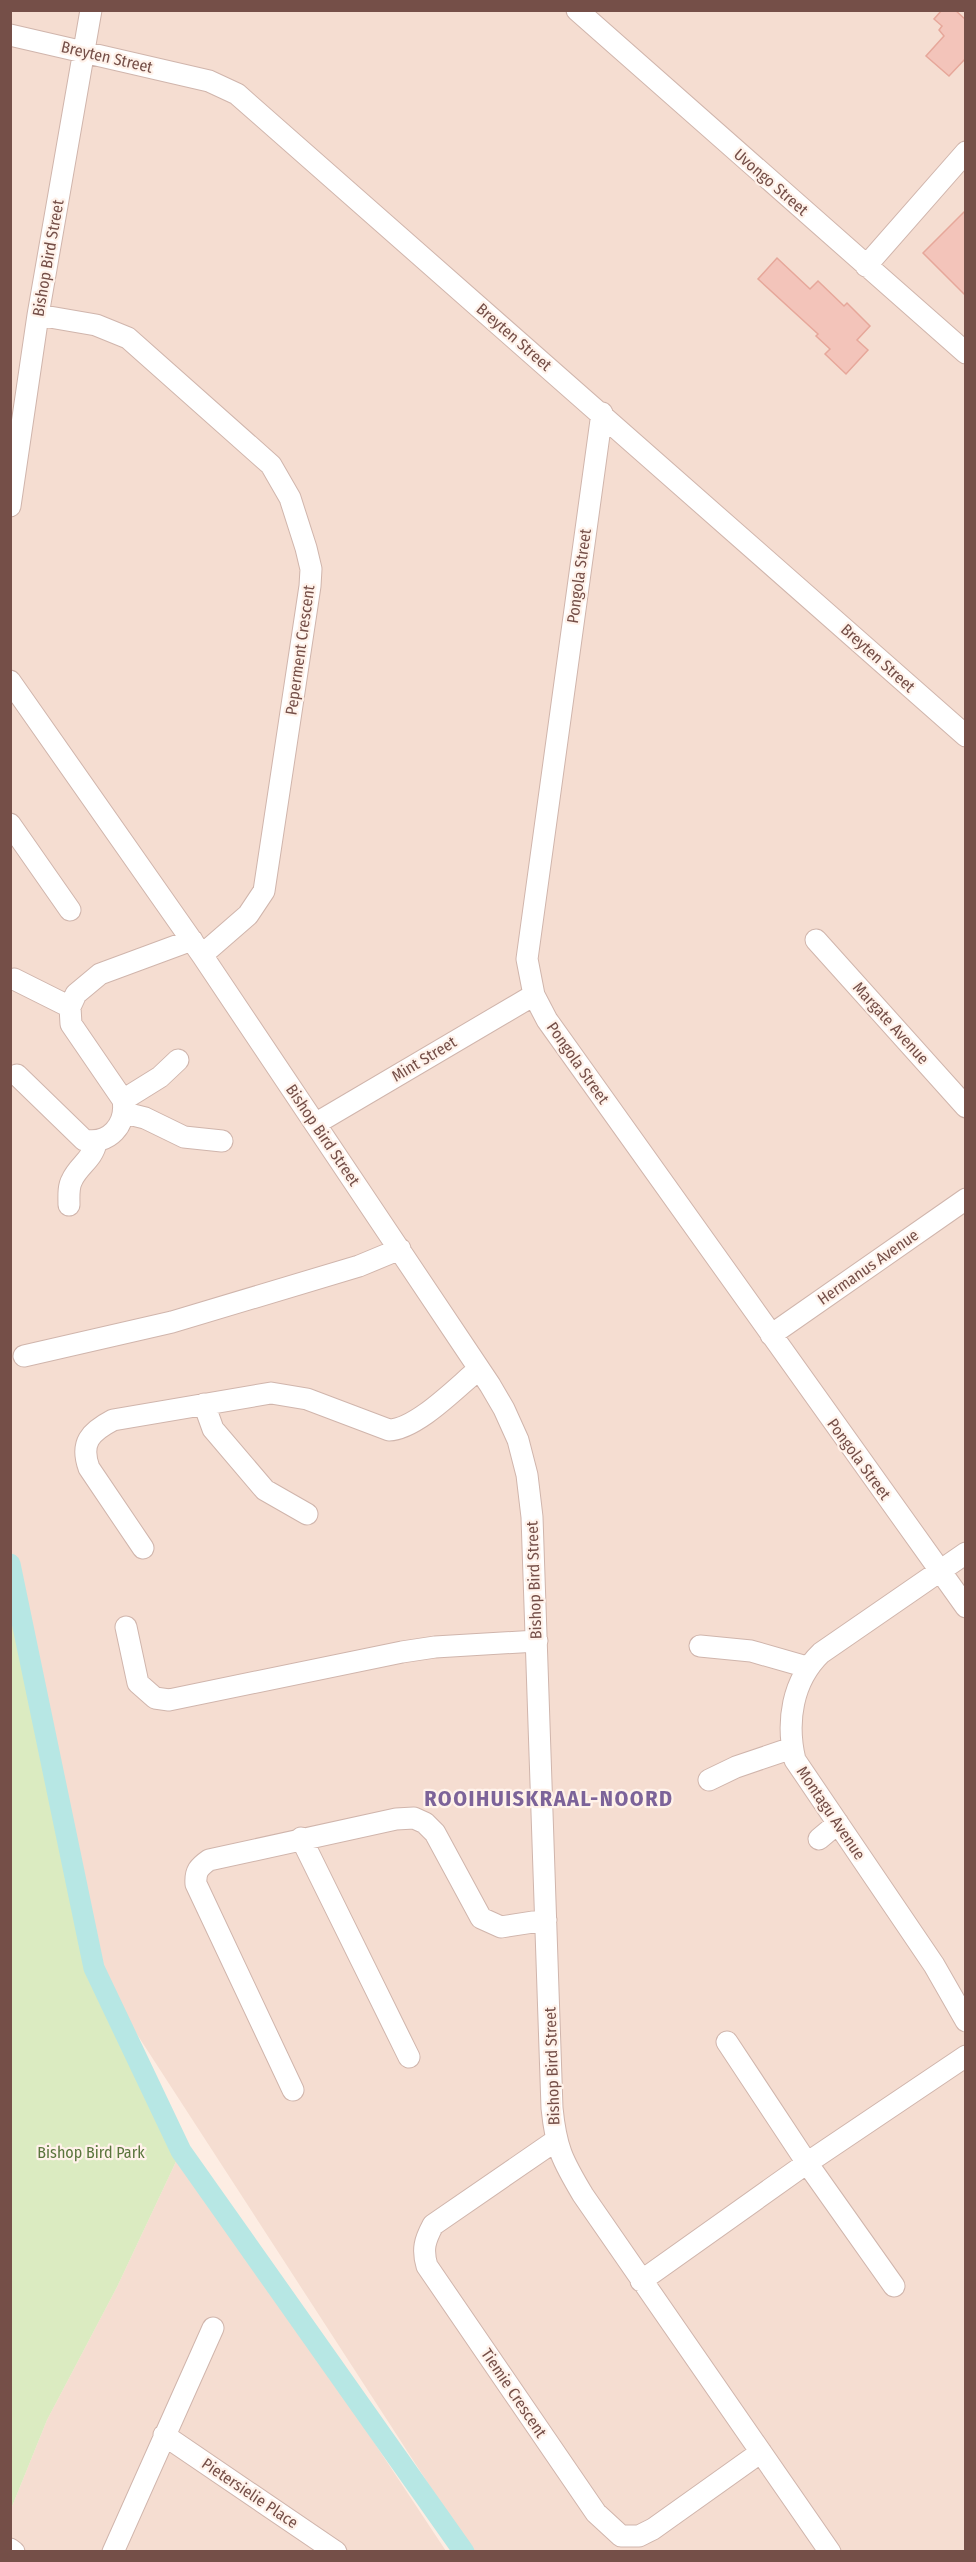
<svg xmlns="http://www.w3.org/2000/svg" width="976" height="2562" font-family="'Fira Sans Condensed',sans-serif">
<rect width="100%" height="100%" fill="#fdede3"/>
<path fill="#f5ddd1" d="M10,11h955v2540h-493l-378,-583 -84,-404z
M181,2151l265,400 -435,1v-43l36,-89 70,-133z"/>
<path fill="#dbebc1" d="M10,1564l84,404 87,183 -64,136 -70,133 -36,89z"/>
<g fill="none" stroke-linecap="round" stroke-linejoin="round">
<path stroke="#b7e7e4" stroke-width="21" d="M10,1564l84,404 87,183 283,401"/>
</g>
<path fill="#f3c4ba" stroke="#e6a79a" stroke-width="1.5" d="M942,10h13l11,10v38l-17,18 -23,-20 18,-20 -5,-6 3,-4 -8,-7z
M966,210v86l-43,-43z
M777,258l33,31 8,-8 26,25 3,-3 23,23 -13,14 11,10 -22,24 -21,-20 5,-5 -14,-13 2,-2 -60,-55z"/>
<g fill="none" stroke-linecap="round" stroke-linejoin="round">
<g stroke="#d0b5ac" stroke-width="23">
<path id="minor" d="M577,10l389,343
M10,35l199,46 28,13 729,642
M866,266l100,-114
M38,315l58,10 32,13 143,127 19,33 16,50 5,21 -1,17 -46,305 -16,24 -46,40
M602,413l-75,546 7,36 13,25 419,587
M10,506l28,-191 53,-305
M10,681l192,274 288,430 14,24 14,31 9,35 5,42 20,591c4,40 10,52 31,87l247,357
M10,824l60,86
M816,940l150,167
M14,979l56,28
M17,1075l67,65c25,5 43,-15 39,-40l-52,-76 -1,-17 6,-13 24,-20 92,-34
M123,1100l37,-23 18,-17
M125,1113l20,5 39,19 38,4
M315,1124l219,-129
M69,1205c0,-8 -1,-18 3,-25 6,-14 21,-21 24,-37
M771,1335l195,-136
M24,1356l148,-34 187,-56 41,-17
M204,1404l9,25 52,61 42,24
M143,1548l-54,-80c-9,-25 1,-36 24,-48l158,-27 36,6 82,31c28,-1 68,-43 90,-61
M966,1553l-145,100c-29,28 -35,69 -26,107l139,205 32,56
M126,1627l12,56 17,15 14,2 233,-48 33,-5 102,-6
M700,1646l51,5 56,16
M709,1780l27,-13 56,-19
M301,1838l108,219
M819,1839l19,-16
M727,2042l80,121 87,123
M293,2090l-97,-206c-1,-13 3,-17 13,-24l187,-41 18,-1 11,5 10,10 46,85 20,9 45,-7
M555,2141l-122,84c-8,15 -11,24 -6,41l169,247 25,23h18l14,-7 108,-77
M641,2281l166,-118 159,-107
M164,2435l172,117
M10,2549l4,3
M113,2552l100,-224"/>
</g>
<use href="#minor" stroke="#fff" stroke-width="21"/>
</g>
<g text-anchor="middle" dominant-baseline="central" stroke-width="4.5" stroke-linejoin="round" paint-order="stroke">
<g font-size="16" fill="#754f48" stroke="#fff2ea">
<text transform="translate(107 57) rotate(13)">Breyten Street</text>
<text transform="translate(771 182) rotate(41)">Uvongo Street</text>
<text transform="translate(48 258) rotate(-80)">Bishop Bird Street</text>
<text transform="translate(514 337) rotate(41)">Breyten Street</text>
<text transform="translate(579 576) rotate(-82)">Pongola Street</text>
<text transform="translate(300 650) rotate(-82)">Peperment Crescent</text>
<text transform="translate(878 658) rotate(42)">Breyten Street</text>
<text transform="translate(891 1023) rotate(48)">Margate Avenue</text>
<text transform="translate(424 1059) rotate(-31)">Mint Street</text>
<text transform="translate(578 1063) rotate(55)">Pongola Street</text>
<text transform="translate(323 1135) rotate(56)">Bishop Bird Street</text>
<text transform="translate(868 1267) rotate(-35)">Hermanus Avenue</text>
<text transform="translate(859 1459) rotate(54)">Pongola Street</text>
<text transform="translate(534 1580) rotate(-92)">Bishop Bird Street</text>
<text transform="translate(831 1813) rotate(56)">Montagu Avenue</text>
<text transform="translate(552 2066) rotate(-92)">Bishop Bird Street</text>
<text transform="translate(514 2393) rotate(56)">Tiemie Crescent</text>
<text transform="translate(250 2493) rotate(34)">Pietersielie Place</text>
</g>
<g font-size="16" fill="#5a753d" stroke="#fff2ea">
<text x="91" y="2152">Bishop Bird Park</text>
</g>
<g font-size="22" font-weight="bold" letter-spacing="1.5" fill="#7c6399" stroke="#fff2ea">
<text x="549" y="1798">ROOIHUISKRAAL-NOORD</text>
</g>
</g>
<rect width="976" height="2562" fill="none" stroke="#754f48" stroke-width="24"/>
</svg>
